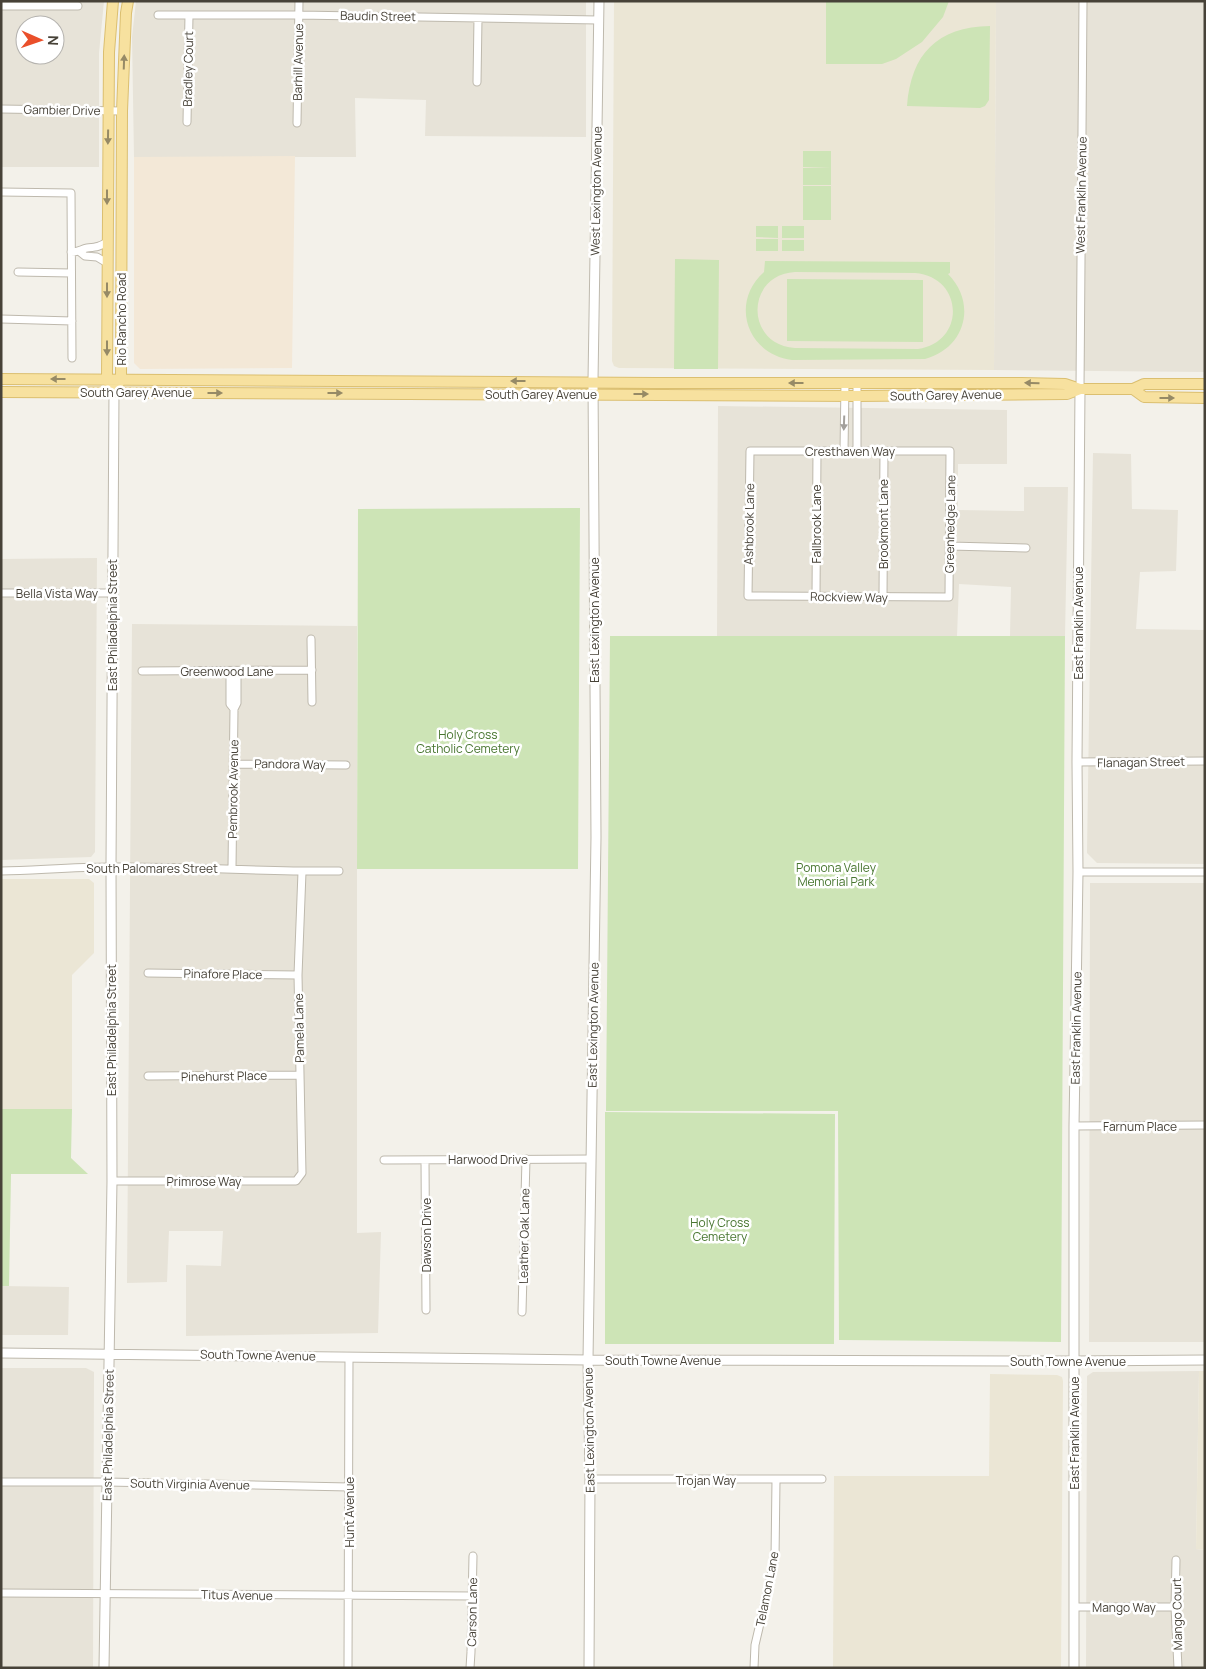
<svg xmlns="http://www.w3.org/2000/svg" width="1206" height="1669" font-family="Manrope,sans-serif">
<rect width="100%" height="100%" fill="#f3f1ea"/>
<path fill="#e7e3d8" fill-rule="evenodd" d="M1,1h103l-5,52v114h-98zM25,25h30v30h-30z
M136,1h450v136l-161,-1 1,-36 -71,-2 1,59h-222l-2,-120z
M996,1h209v371l-211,-2z
M718,406l289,4v54h-49v46l66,1v-24h44l-3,149h-55l1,-49 -52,-3 -2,52h-240z
M1093,453l38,1 1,55 46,1 -2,61 -36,1 -4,57 69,1v234l-108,-1 -10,-10z
M97,558l-2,294 -4,5 -90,3v-301z
M132,624l225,2v607l24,-1 -3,101 -192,3v-71l35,1 2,-35h-54l-2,51 -40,1z
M1090,883h115v459h-116z
M1,1286l68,1 -1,48h-67z
M1,1368h85l8,4 -1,296h-92z
M1199,1371l-3,178 9,1v118h-119l1,-292 6,-4z"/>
<path fill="#f3e8d7" d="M295,156l-3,212 -152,1 -6,-6v-206z"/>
<path fill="#ebe6d5" d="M614,1h382l-2,369 -375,-2 -5,-2 -2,-5z
M1,879h88l5,4v70l-22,22v134h-71z
M1199,1371h6v179l-9,-1z
M990,1374l67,1 5,2 1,4 -2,287h-228l1,-192h155z"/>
<path fill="#cde4b6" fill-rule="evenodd" d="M826,1h123l-6,16 -21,25 -26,17 -14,5h-56z
M990,26l-1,74 -4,6 -5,2 -73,-2c4,-52 30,-79 83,-80z
M803,151h28v17l-28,-1z
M803,168h28v17h-28z
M803,186h28v34h-28v-17h8h-8z
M756,226h22v12l-22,-1z
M782,226h22v12h-22z
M756,239h22v12h-22z
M782,240h22v11h-22z
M675,259l44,1 -1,109h-44z
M765,261l185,1v11l-2,1c29,29 18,74 -23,85l-133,1c-46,-6 -62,-58 -28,-88zM795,272l120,1c49,4 51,69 3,76l-123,-1c-50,-3 -50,-73 0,-76z
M787,279l136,1v62l-136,-1z
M580,508l-2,361h-221l1,-360z
M610,636h455l-4,706 -222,-2 -1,-229h-232z
M1,1109h71l-1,49 17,16h-77l-2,112h-8z
M605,1112l230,2 -1,230h-229z"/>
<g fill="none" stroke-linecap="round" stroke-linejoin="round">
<g stroke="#beb9ad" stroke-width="9">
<path id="minor" d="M1,6h77
M158,15h140l300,5
M477,82l1,-64
M1,109l121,2
M187,122l2,-107
M297,123l2,-122
M1,192l70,1 1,165
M71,252c9,0 10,-3 16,-4 9,-1 12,-1 20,-6
M80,252l5,4 12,1 10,6
M18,272l53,1
M1,319l71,2
M1080,389l3,-388
M750,451h200l-1,146 -201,-1z
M844,451l1,-68
M857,451v-68
M950,546l76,2
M1,593h111
M816,597l1,-146
M883,598l1,-147
M311,639l1,63
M142,671l170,-1
M230,671v33l4,5
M1077,762l128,-1
M234,764l112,1
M232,868l2,-159 3,-6v-32
M1,871c37,-1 74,-4 110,-4 76,-1 152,5 228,4
M1078,872h127
M148,973l150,2
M148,1076l152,-1
M1074,1126l131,-1
M384,1160l207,-1
M425,1160l1,150
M112,1181h184l6,-8 -4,-198 4,-103
M522,1312l4,-153
M590,1479h232
M1,1482h106l242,5
M1176,1560l-1,47 3,61
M1,1593l472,3
M1074,1607h101
M348,1668l1,-311
M470,1668l1,-16 2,-96
M754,1668l1,-23 20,-86 1,-79"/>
</g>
<g stroke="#beb9ad" stroke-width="11">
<path id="tertiary" d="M1,1353l587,7 486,1 131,-1
M104,1668l8,-487 -1,-314 3,-475
M589,1668l1,-189 -2,-119 8,-523 -3,-456 6,-380
M1074,1668v-542l4,-254 -1,-110 3,-373"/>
</g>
<g stroke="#dbbf70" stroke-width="12">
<path id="primary" d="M1,379l654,4h367l43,1 15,5h53l11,-5h61
M110,385l-3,-6 2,-327 4,-51
M118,385l3,-6 1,-268 4,-98 2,-12
M1133,389l11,8 61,1
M1,392l856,4 210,-2 13,-5"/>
</g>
<use href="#minor" stroke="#fff" stroke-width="7"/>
<use href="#tertiary" stroke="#fff" stroke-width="9"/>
<use href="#primary" stroke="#f7e19f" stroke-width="10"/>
</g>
<defs><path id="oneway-solid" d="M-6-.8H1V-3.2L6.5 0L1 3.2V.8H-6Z" transform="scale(1.25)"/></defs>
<g fill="#968a66">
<use href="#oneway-solid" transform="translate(124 62) rotate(-88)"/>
<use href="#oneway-solid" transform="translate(108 137) rotate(91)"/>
<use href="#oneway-solid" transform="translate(107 197) rotate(90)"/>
<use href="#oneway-solid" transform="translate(107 290) rotate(90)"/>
<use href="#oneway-solid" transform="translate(107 348) rotate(90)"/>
<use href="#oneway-solid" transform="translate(58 379) rotate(-180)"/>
<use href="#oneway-solid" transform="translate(518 381) rotate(-180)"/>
<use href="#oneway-solid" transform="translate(796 383) rotate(-180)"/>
<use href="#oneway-solid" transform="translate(1032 383) rotate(-178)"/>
<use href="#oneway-solid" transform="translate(215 393)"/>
<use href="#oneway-solid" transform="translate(335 393)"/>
<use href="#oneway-solid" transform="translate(641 394)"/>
<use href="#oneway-solid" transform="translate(1167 398)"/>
</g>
<use fill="#a3a09c" href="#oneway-solid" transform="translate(844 423) rotate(92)"/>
<g text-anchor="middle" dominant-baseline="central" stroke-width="5" stroke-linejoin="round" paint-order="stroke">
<g font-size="12" fill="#474238" stroke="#fff">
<text transform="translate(378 16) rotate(1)">Baudin Street</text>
<text transform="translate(298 62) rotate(-89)">Barhill Avenue</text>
<text transform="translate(188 69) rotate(-89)">Bradley Court</text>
<text transform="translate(62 110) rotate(1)">Gambier Drive</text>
<text transform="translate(596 191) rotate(-89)">West Lexington Avenue</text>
<text transform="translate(1081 195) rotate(-89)">West Franklin Avenue</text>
<text transform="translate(121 319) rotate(-90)">Rio Rancho Road</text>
<text x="136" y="392">South Garey Avenue</text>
<text x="541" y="394">South Garey Avenue</text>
<text transform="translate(946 395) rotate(-1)">South Garey Avenue</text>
<text x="850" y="451">Cresthaven Way</text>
<text transform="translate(749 524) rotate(-89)">Ashbrook Lane</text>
<text transform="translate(816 524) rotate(-90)">Fallbrook Lane</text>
<text transform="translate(883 524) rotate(-90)">Brookmont Lane</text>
<text transform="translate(950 524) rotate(-89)">Greenhedge Lane</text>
<text x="57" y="593">Bella Vista Way</text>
<text transform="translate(849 597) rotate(1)">Rockview Way</text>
<text transform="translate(594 620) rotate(-90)">East Lexington Avenue</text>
<text transform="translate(1078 623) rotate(-90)">East Franklin Avenue</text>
<text transform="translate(112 625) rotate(-90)">East Philadelphia Street</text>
<text x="227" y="671">Greenwood Lane</text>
<text transform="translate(1141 762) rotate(-1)">Flanagan Street</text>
<text transform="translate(290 764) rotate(1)">Pandora Way</text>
<text transform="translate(233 789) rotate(-89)">Pembrook Avenue</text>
<text x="152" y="868">South Palomares Street</text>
<text transform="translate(223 974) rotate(1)">Pinafore Place</text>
<text transform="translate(593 1025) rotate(-89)">East Lexington Avenue</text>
<text transform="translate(299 1028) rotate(-91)">Pamela Lane</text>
<text transform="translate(1076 1028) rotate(-89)">East Franklin Avenue</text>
<text transform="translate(111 1030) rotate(-90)">East Philadelphia Street</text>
<text transform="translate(224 1076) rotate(-1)">Pinehurst Place</text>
<text x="1140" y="1126">Farnum Place</text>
<text x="488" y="1159">Harwood Drive</text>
<text x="204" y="1181">Primrose Way</text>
<text transform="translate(426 1235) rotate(-90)">Dawson Drive</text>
<text transform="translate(524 1236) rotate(-89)">Leather Oak Lane</text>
<text transform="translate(258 1355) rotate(1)">South Towne Avenue</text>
<text x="663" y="1360">South Towne Avenue</text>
<text x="1068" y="1361">South Towne Avenue</text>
<text transform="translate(589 1430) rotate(-91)">East Lexington Avenue</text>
<text transform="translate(1074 1433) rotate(-90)">East Franklin Avenue</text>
<text transform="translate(108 1435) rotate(-89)">East Philadelphia Street</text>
<text x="706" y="1480">Trojan Way</text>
<text transform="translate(190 1484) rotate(1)">South Virginia Avenue</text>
<text transform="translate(349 1512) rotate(-90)">Hunt Avenue</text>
<text transform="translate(767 1589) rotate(-79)">Telamon Lane</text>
<text transform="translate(237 1595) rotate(1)">Titus Avenue</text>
<text x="1124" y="1607">Mango Way</text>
<text transform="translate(472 1612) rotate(-89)">Carson Lane</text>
<text transform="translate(1177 1614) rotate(-91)">Mango Court</text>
</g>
<g font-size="12" fill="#47752f" stroke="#fff">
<text x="468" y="734">Holy Cross<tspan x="468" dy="14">Catholic Cemetery</tspan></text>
<text x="836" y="867">Pomona Valley<tspan x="836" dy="14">Memorial Park</tspan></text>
<text x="720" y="1222">Holy Cross<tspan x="720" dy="14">Cemetery</tspan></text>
</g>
</g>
<rect width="1206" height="1669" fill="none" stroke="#474238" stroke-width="5"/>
<g transform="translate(40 40) rotate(92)"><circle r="24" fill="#ffffff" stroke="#b5b3af"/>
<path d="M0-4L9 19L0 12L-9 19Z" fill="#ea4f2a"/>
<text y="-8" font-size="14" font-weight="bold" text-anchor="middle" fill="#474238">N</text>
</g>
</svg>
